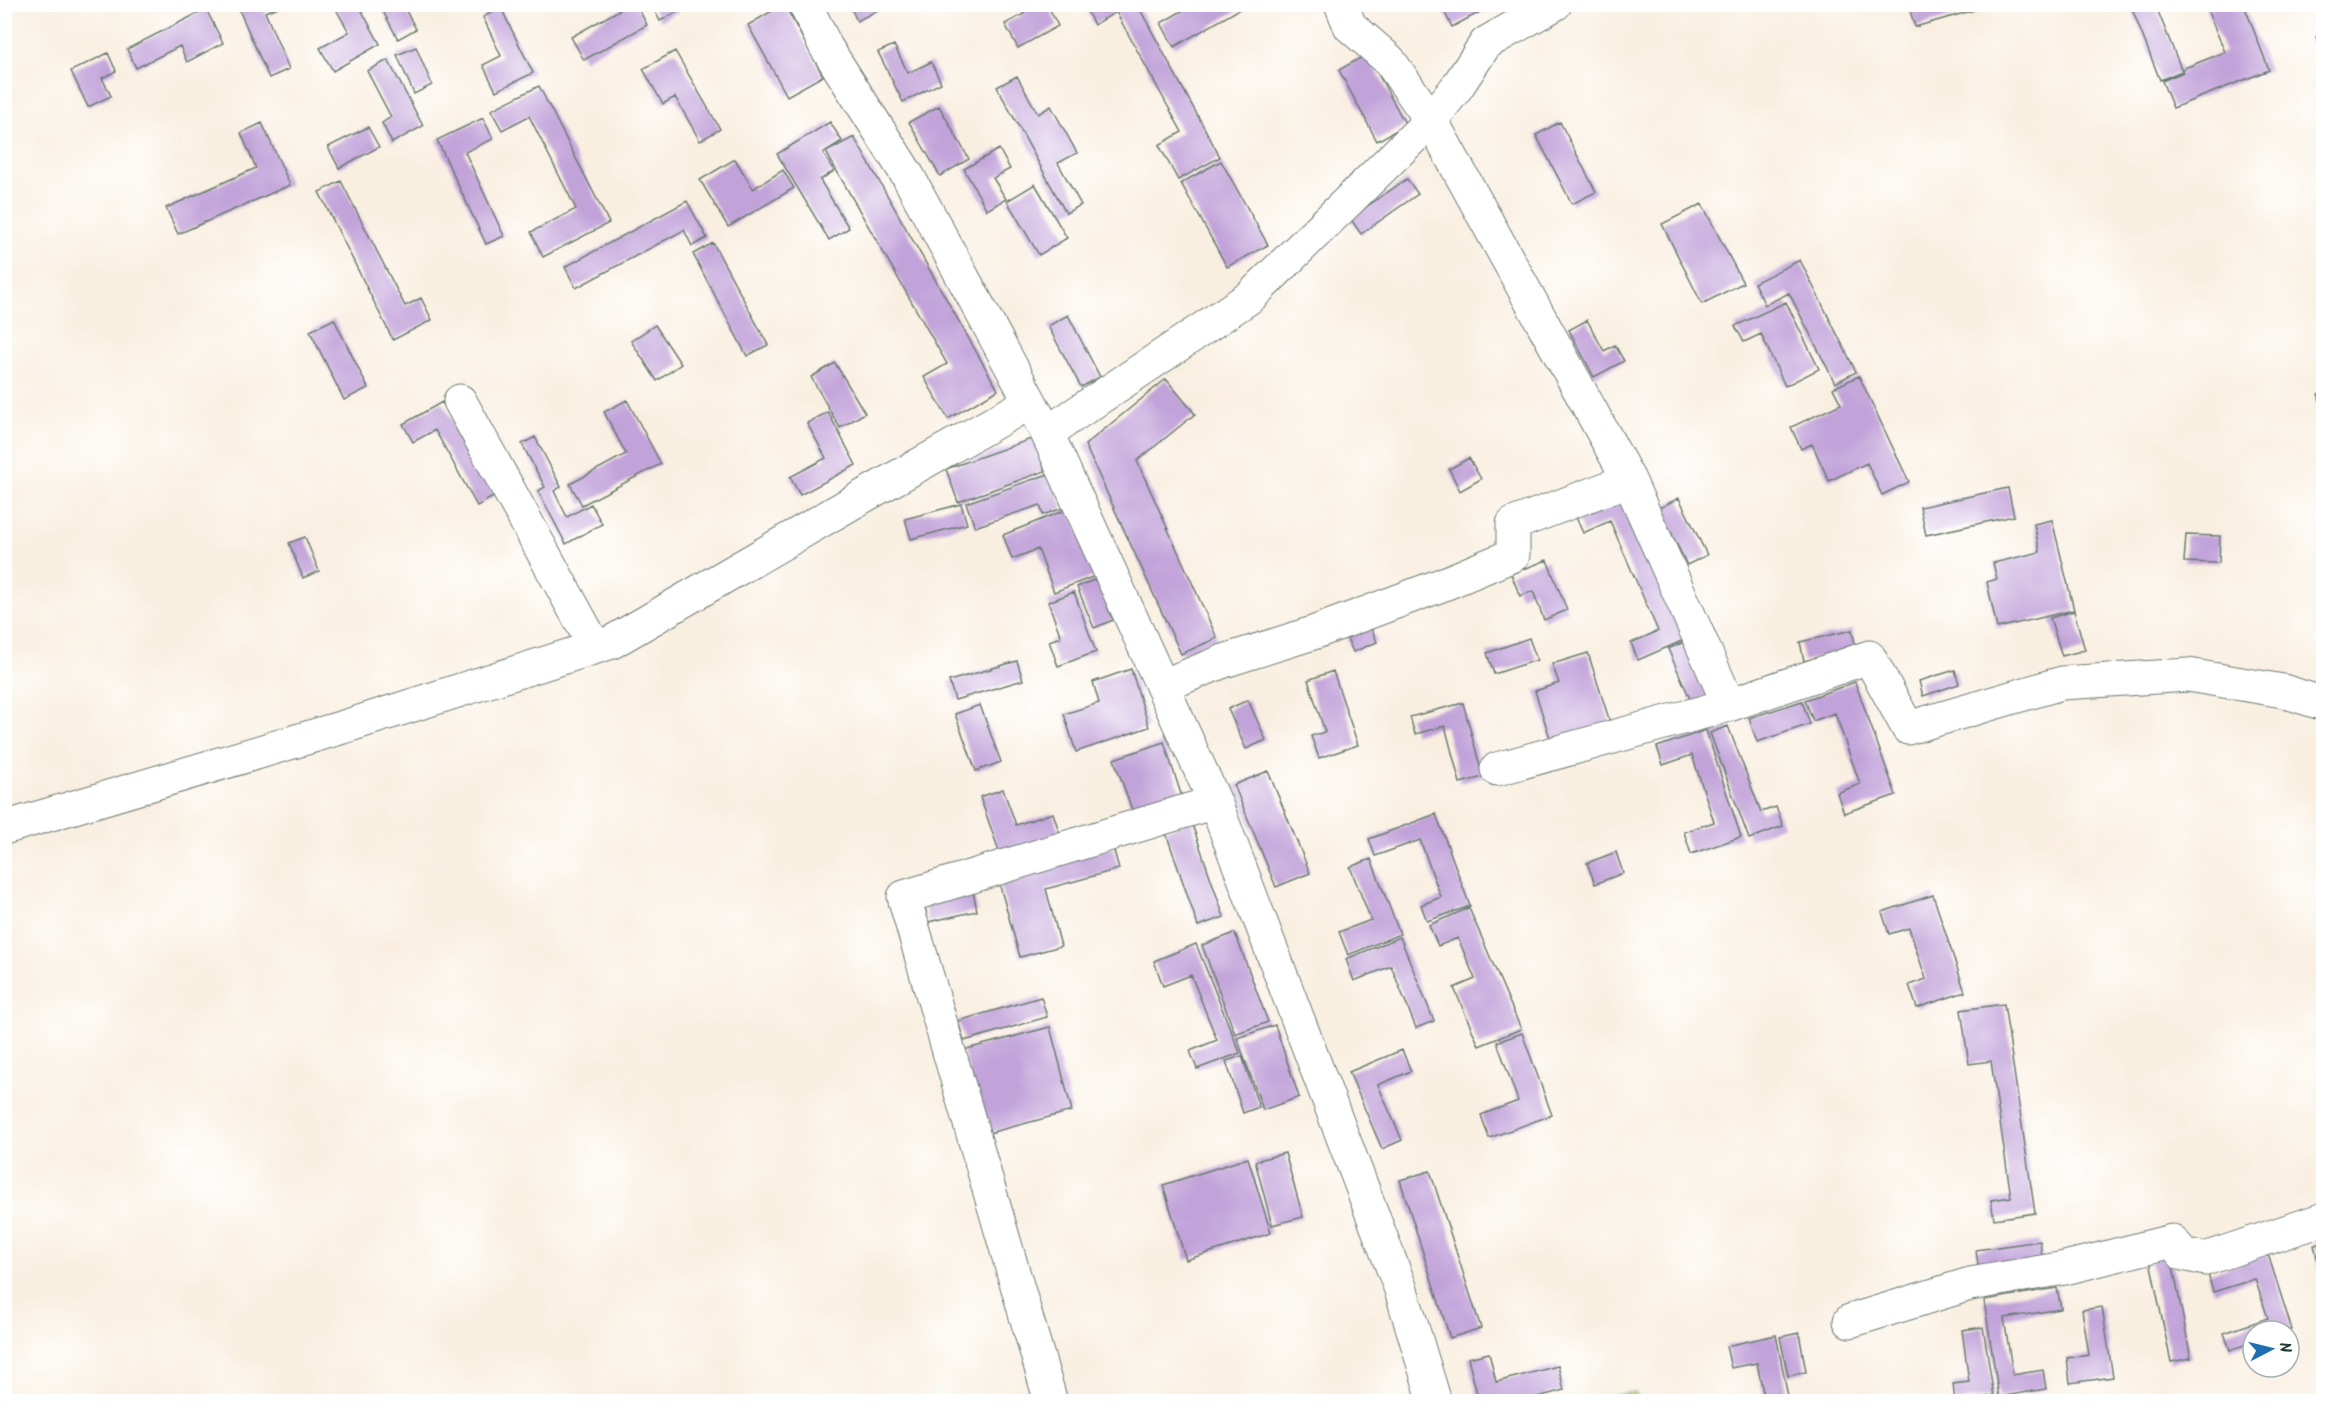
<svg xmlns="http://www.w3.org/2000/svg" width="2328" height="1406" font-family="Kalam,sans-serif">
<defs>
<pattern id="cemetery-stones" width="16" height="16" patternUnits="userSpaceOnUse" patternTransform="scale(1.5)"><rect width="16" height="16" fill="#b8d278"/><path d="M2 7V4a2 2 0 0 1 4 0v3zM10 15v-3a2 2 0 0 1 4 0v3z" fill="#9eb568"/></pattern>
</defs>
<rect width="100%" height="100%" fill="#fff"/>
<filter id="ink" filterUnits="userSpaceOnUse"><feTurbulence type="fractalNoise" baseFrequency=".0167" numOctaves="2"/><feDisplacementMap in="SourceGraphic" scale="12" xChannelSelector="R" yChannelSelector="G"/><feConvolveMatrix kernelMatrix="1 2 1 2 8 2 1 2 1" color-interpolation-filters="sRGB"/></filter>
<filter id="wash" filterUnits="userSpaceOnUse"><feTurbulence type="fractalNoise" baseFrequency=".008" numOctaves="4" result="noise"/><feDisplacementMap in="SourceGraphic" scale="24" xChannelSelector="R" yChannelSelector="G"/><feGaussianBlur stdDeviation="1.35" result="paint"/><feColorMatrix in="noise" values="0 0 0 0 0 0 0 0 0 0 0 0 0 0 0 0 0 1.4 0 .05"/><feComposite in="paint" operator="in"/></filter>
<g filter="url(#wash)">
<rect width="100%" height="100%" fill="#f9efe1"/>
<path fill="url(#cemetery-stones)" stroke="#6c8856" stroke-width="1.5" d="M1635,1392l5,9h-58z"/>
<g id="blocks">
<path fill="#c1a2d9" d="M333,4h25l22,40 -47,27 -13,-23 29,-16z
M379,4h23l14,25 -18,10z
M630,4h6l11,21 -63,35 -13,-23z
M651,4h41l-32,17z
M784,4l39,72 -36,20 -39,-71z
M849,4h40l-32,17z
M1018,4h29l11,22 -40,22 -13,-24 19,-10z
M1089,4h48l83,153 -42,23 -19,-35 23,-13 -66,-120 -22,13 -9,-18z
M1194,4h44l2,5 -66,38 -13,-24z
M1452,4h43l-43,23 -9,-18z
M1908,4h76l1,3 -70,20z
M2130,4h25l27,67 -22,9z
M237,5h47l-19,7 24,57 -20,9z
M2205,5h39l25,65 -96,38 -11,-27 21,-9 -1,-3 43,-17z
M501,8l32,65 -37,18 -13,-26 18,-9 -18,-39z
M206,9l17,34 -36,19 -7,-16 -44,22 -9,-19z
M2324,35v21h-1l-7,-19z
M894,45l14,28 23,-11 10,21 -38,19 -25,-50z
M416,47l16,38 -18,9 -17,-39z
M675,51l45,78 -20,12 -25,-44 -12,7 -20,-35z
M108,53l8,18 -14,7 9,18 -23,11 -17,-36z
M1367,54l39,71 -29,16 -38,-71z
M388,60l35,66 -31,17 -10,-20 9,-6 -24,-46z
M1017,76l21,38 13,-8 26,47 -19,10 23,42 -15,8 -69,-126z
M539,86l70,137 -66,34 -12,-25 45,-23 -47,-93 -27,14 -11,-20z
M939,106l30,53 -29,17 -31,-54z
M483,118l10,21 -28,13 39,84 -18,8 -49,-104z
M830,122l12,19 -19,12 11,18 -14,9 29,48 -20,12 -52,-86z
M1560,122l36,70 -24,12 -36,-69z
M262,123l28,62 -112,49 -12,-26 90,-40 -15,-35z
M368,127l11,20 -40,21 -11,-21z
M854,137l144,253 -50,29 -24,-42 23,-13 -121,-212z
M999,149l11,20 -17,9 13,21 -19,11 -23,-41z
M735,159l18,30 30,-19 11,18 -66,39 -28,-47z
M1221,161l47,84 -41,22 -46,-84z
M1407,179l11,15 -57,40 -11,-16z
M341,181l64,125 16,-8 11,22 -39,20 -74,-148z
M1035,184l32,54 -28,17 -32,-54z
M687,201l20,37 -15,8 -8,-16 -108,58 -11,-21z
M1702,204l41,79 -41,21 -40,-80z
M713,243l55,102 -21,11 -54,-102z
M1800,260l56,112 -21,11 -46,-90 -24,12 -11,-22z
M1786,302l33,67 -34,17 -24,-52 -17,8 -9,-16z
M1068,315l32,62 -19,10 -33,-61z
M334,319l34,69 -24,12 -34,-69z
M1587,320l17,31 11,-6 9,16 -30,16 -25,-47z
M655,325l26,39 -24,17 -26,-40z
M835,363l30,50 -25,15 -29,-51z
M1859,376l50,106 -27,13 -15,-32 -38,18 -17,-37 -11,5 -10,-22 50,-23 -8,-16z
M1166,379l29,35 -58,47 80,177 -36,16 -96,-209z
M2324,392v19h-1l-5,-17z
M627,400l34,64 -79,41 -12,-21 56,-30 -22,-42z
M442,402l53,94 -18,10 -42,-76 -22,12 -10,-18z
M828,412l28,53 -56,30 -10,-18 36,-19 -19,-35z
M535,437l26,50 -7,4 13,26 24,-13 11,20 -36,20 -28,-53 7,-4 -23,-43z
M1034,438l11,33 -87,31 -12,-33z
M1469,458l12,21 -21,12 -11,-22z
M1051,473l12,35 -20,7 -3,-10 -65,22 -9,-24z
M2008,488l6,28 -88,19 -6,-28z
M1623,494l63,145 -48,21 -7,-17 27,-12 -48,-110 -27,12 -8,-18z
M1679,498l28,57 -20,10 -28,-57z
M961,504l6,20 -56,15 -6,-20z
M1070,508l25,68 -41,16 -16,-43 -26,10 -9,-24z
M2052,520l22,90 -77,18 -10,-46 10,-3 -4,-16 47,-11 -6,-28z
M2186,535l34,1 -1,27 -35,-1z
M305,537l14,34 -16,7 -14,-35z
M1547,560l20,50 -23,10 -11,-29 -13,5 -9,-22z
M1096,579l17,41 -19,8 -17,-41z
M1074,592l22,60 -38,14 -9,-25 12,-4 -13,-35z
M2074,611l11,39 -23,6 -12,-38z
M1370,626l7,16 -24,10 -7,-16z
M1852,630l4,19 -52,12 -4,-19z
M1529,638l8,22 -43,14 -7,-21z
M1684,642l23,54 -15,7 -24,-54z
M1588,653l22,69 -59,19 -16,-50 24,-8 -7,-19z
M1017,661l6,19 -68,20 -6,-19z
M1131,669l18,58 -73,25 -12,-38 35,-11 -6,-21z
M1955,670l4,14 -36,12 -4,-15z
M1333,671l25,74 -39,13 -8,-22 14,-4 -17,-52z
M1855,682l41,113 -52,18 -7,-20 23,-9 -25,-71 -22,8 -8,-21z
M1248,700l18,40 -20,9 -18,-40z
M1802,701l8,23 -53,18 -8,-24z
M1463,703l20,74 -23,6 -15,-57 -30,8 -5,-17z
M980,705l21,57 -25,9 -21,-57z
M1728,726l33,86 15,-5 7,19 -34,13 -39,-106z
M1706,730l35,107 -50,17 -7,-22 30,-10 -22,-67 -29,10 -6,-18z
M1164,742l19,58 -49,16 -20,-57z
M1268,771l42,102 -34,14 -42,-102z
M1003,789l13,36 37,-12 7,21 -60,20 -20,-57z
M1436,814l34,92 -43,15 -6,-16 20,-8 -21,-57 -45,16 -6,-17z
M1191,821l33,96 -26,9 -33,-96z
M1113,847l6,22 -73,20 15,57 -41,11 -22,-78z
M1616,852l7,21 -28,11 -8,-21z
M1371,859l29,75 -52,21 -9,-23 32,-12 -21,-53z
M973,891l4,20 -49,11 -4,-20z
M1933,895l32,97 -48,16 -8,-23 17,-6 -17,-51 -20,6 -7,-22z
M1469,908l52,121 -42,17 -25,-58 21,-9 -17,-41 -20,8 -9,-21z
M1235,933l33,89 -33,12 -33,-89z
M1400,937l34,84 -18,7 -25,-62 -37,15 -8,-22z
M1196,944l44,109 -43,16 -7,-18 27,-11 -26,-65 -28,11 -9,-25z
M1041,997l6,20 -83,24 -6,-20z
M2004,1004l31,209 -41,6 -3,-19 20,-3 -20,-136 -22,3 -8,-54z
M1275,1025l24,72 -36,13 -26,-72z
M1050,1027l22,84 -87,23 -22,-84z
M1522,1033l30,82 -63,23 -8,-23 37,-14 -21,-59z
M1402,1050l9,21 -33,14 24,55 -20,9 -33,-77z
M1242,1056l17,51 -16,6 -17,-52z
M1285,1153l18,64 -31,8 -17,-64z
M1248,1158l23,75 -85,27 -23,-75z
M1430,1171l51,157 -31,10 -50,-158z
M2040,1241l3,22 -64,9 -3,-22z
M2324,1243v39h-1l-9,-37z
M2170,1252l21,106 -20,4 -22,-106z
M2268,1254l24,76 -39,1v11l-23,8 -6,-17 44,-15 -13,-39 -42,13 -5,-18z
M2057,1288l4,21 -57,9 9,57 30,-5 3,19 -47,8 -15,-97z
M2102,1307l11,70 -43,6 -3,-25 22,-3 -7,-45z
M1983,1327l11,69 -39,6 -2,-18 16,-2 -7,-52z
M1799,1333l7,39 -18,4 -8,-39z
M1776,1335l13,67h-24l-8,-39 -26,5 -5,-22z
M1489,1353l7,29 62,-16 6,24 -45,12h-40l-11,-44z"/>
</g>
</g>
<g filter="url(#ink)">
<use href="#blocks" fill-opacity="0" stroke="#6b7b71" stroke-width="1.5"/>
<g fill="none" stroke-linecap="round" stroke-linejoin="round">
<g stroke="#6b7b71" stroke-width="35">
<path id="minor" d="M805,4l21,43 82,129 139,257 168,369 185,485 35,115
M1341,4l9,22 39,34 42,60 198,360 100,225 140,-48 39,71 154,-45 126,-8 95,16 41,13
M460,401l135,246
M1047,433l203,-136 181,-177 26,-33 29,-44 69,-39
M1162,686l62,-25 89,-28 131,-49 69,-29v-31l116,-44
M1497,769l232,-64
M4,828l346,-103 262,-83 250,-145 167,-94
M1850,1321l120,-37 95,-16 107,-27 11,13 22,5 119,-40
M1051,1402l-147,-505 311,-95"/>
</g>
<use href="#minor" stroke="#fff" stroke-width="33"/>
</g>
</g>
<rect width="2328" height="1406" fill="none" stroke="#fff" stroke-width="24"/>
<g transform="translate(2271 1349) rotate(83)"><circle r="28" fill="#ffffff" stroke="#a5b1ae" stroke-width="1.5"/>
<path d="M0-4.5L10 22L0 15L-10 22Z" fill="#1f6fb2"/>
<text y="-9" font-size="16" font-weight="bold" text-anchor="middle" fill="#1f3d34">N</text>
</g>
</svg>
